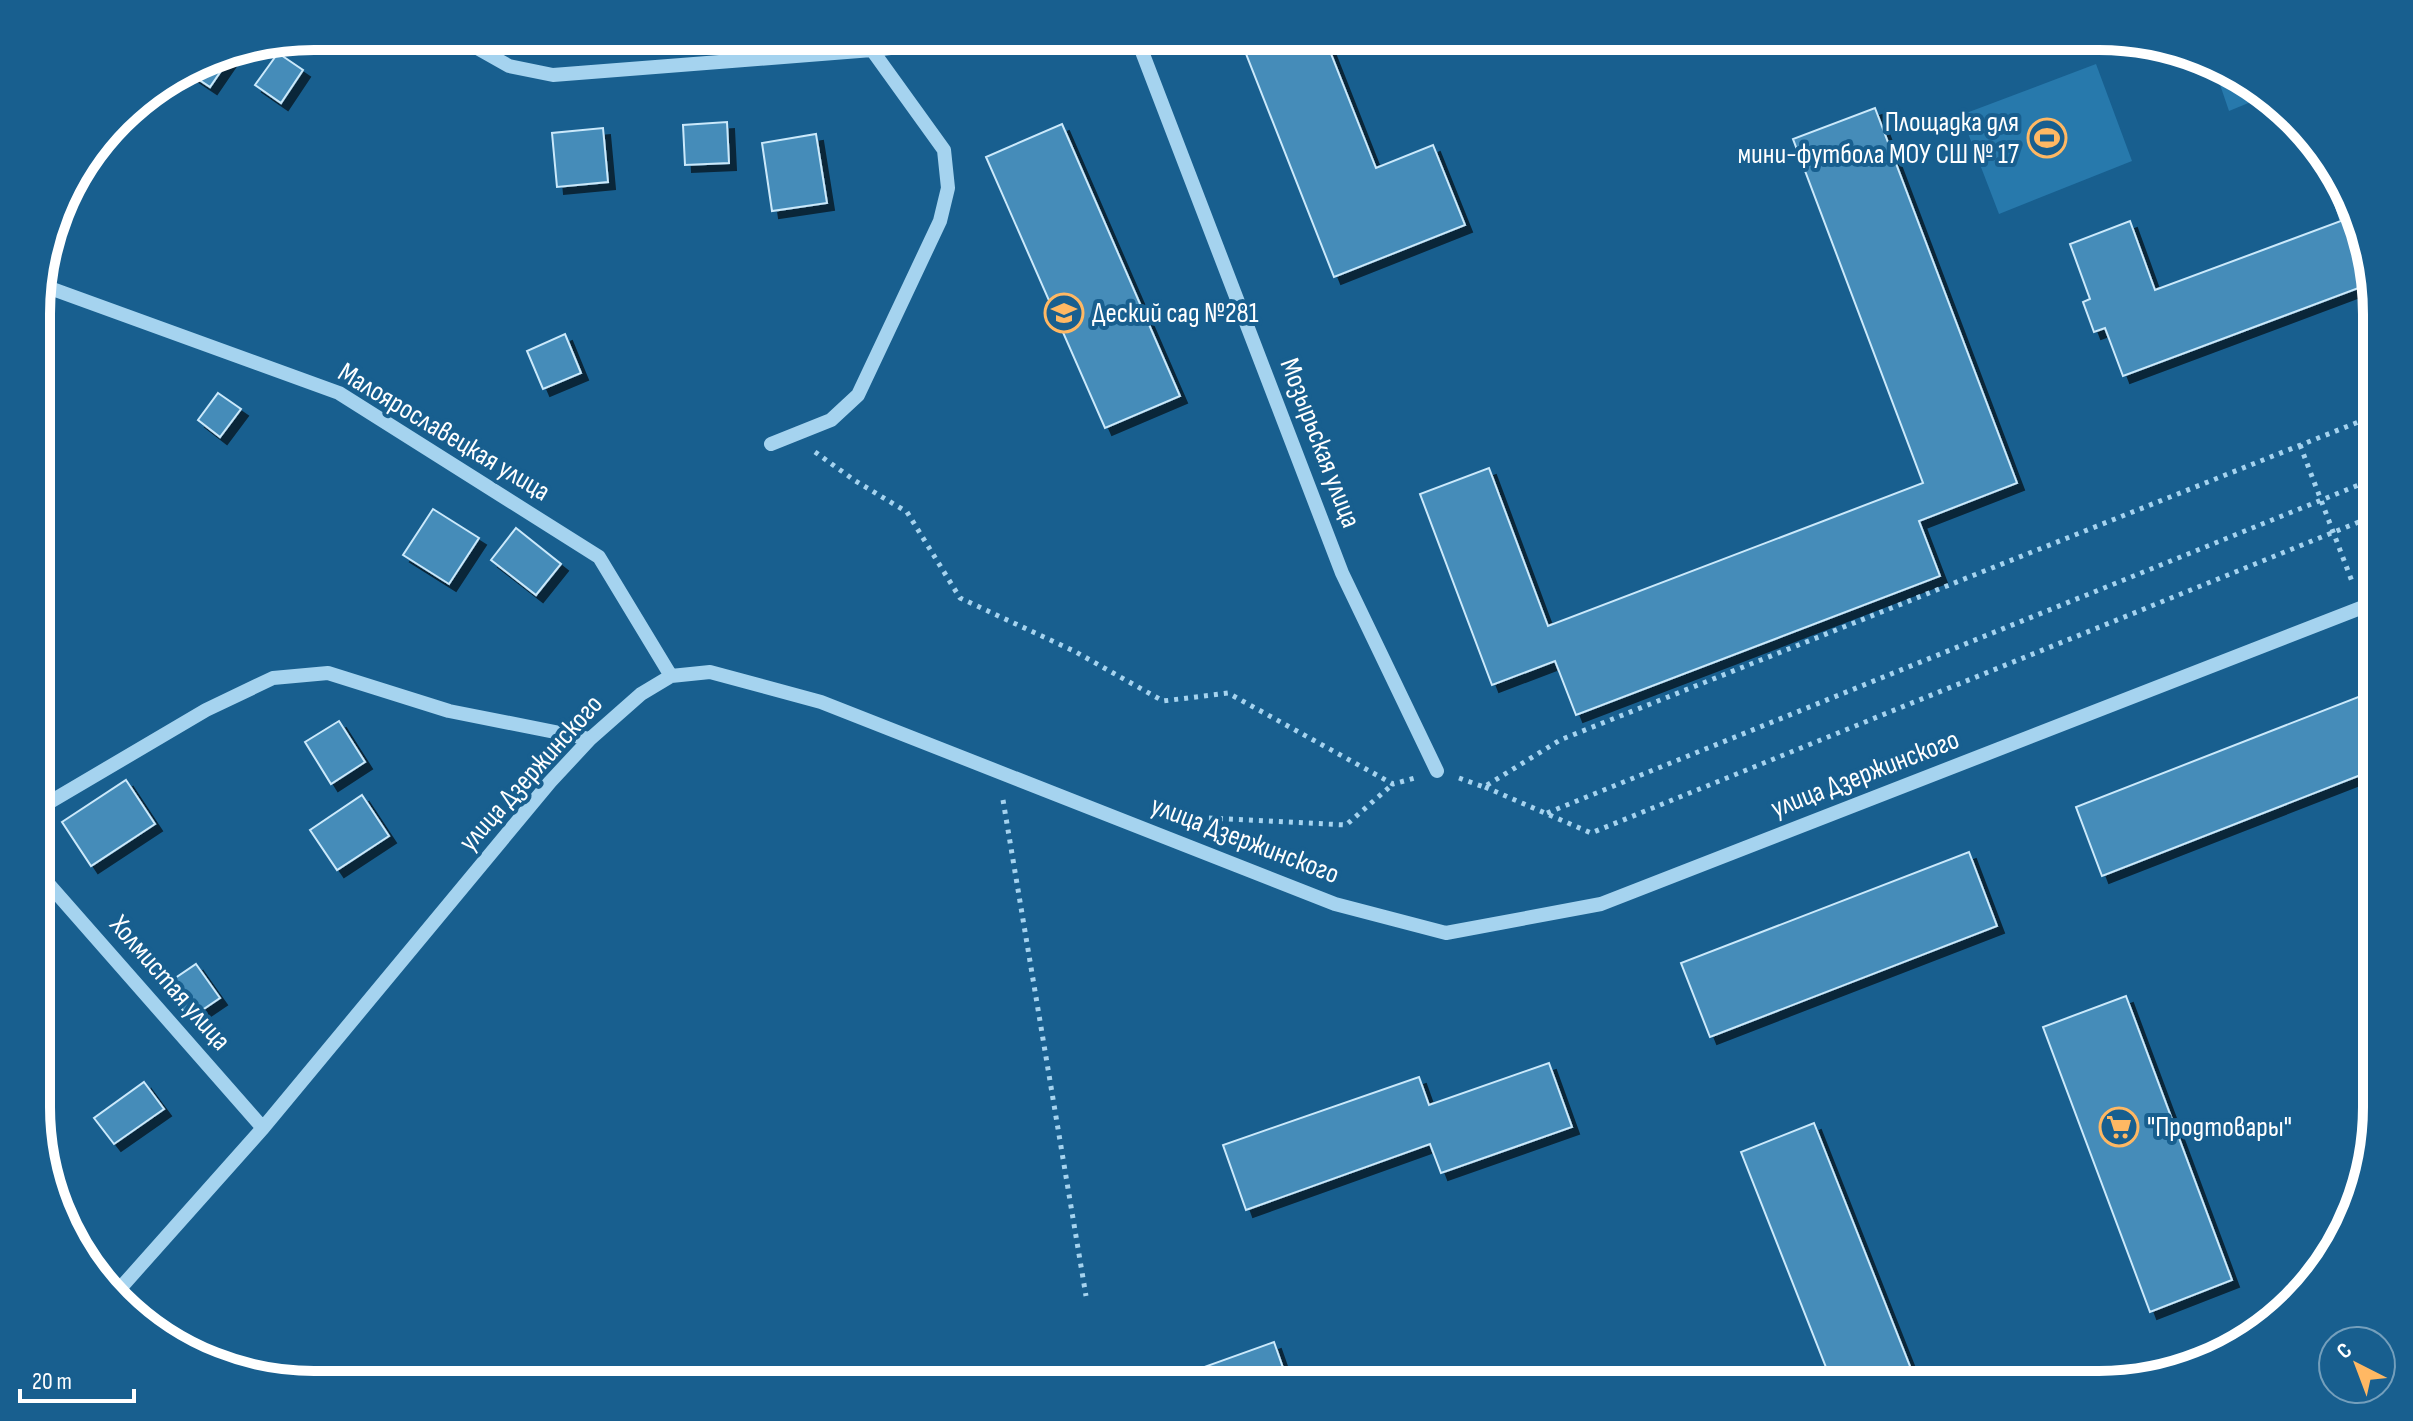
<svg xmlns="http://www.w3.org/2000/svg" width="2413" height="1421" font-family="'Sofia Sans Condensed',sans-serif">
<defs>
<filter id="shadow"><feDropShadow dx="7" dy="7" stdDeviation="0" flood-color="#0009"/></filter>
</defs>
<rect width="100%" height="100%" fill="#185f8f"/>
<path fill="#2779ac" d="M2096,64l36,97 -133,53 -38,-99z
M2214,67l24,7 25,23 -34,14z"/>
<path fill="#448cb9" stroke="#cbe9fb" stroke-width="2" filter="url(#shadow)" d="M1239,36h85l52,132 57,-23 32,80 -131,52z
M234,52l-24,35 -24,-16 22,-14z
M278,53l25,17 -22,33 -26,-18z
M1875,108l142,375 -98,38 21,55 -364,139 -21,-54 -63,24 -72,-191 69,-26 59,158 375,-143 -130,-344z
M727,122l2,41 -44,2 -2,-40z
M1062,124l118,272 -75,32 -119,-271z
M603,128l5,54 -51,5 -5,-54z
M816,134l11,69 -55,8 -10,-68z
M2317,147l13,13 42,123 -249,93 -18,-48 -11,4 -11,-30 7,-3 -20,-55 60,-23 25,69 186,-69 -26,-73z
M565,334l16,39 -38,16 -16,-38z
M218,393l23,16 -21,28 -22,-17z
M433,509l46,29 -30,46 -46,-29z
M516,528l45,36 -25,31 -45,-35z
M2366,694l10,28v47l-274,107 -26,-69z
M339,721l26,41 -34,22 -26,-42z
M126,780l29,44 -64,42 -29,-44z
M362,795l27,41 -52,34 -27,-40z
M1969,852l28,74 -287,111 -29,-74z
M196,964l24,34 -31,21 -24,-34z
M2126,996l106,284 -82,32 -107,-285z
M1549,1063l23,64 -131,46 -11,-29 -184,66 -23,-65 196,-68 10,28z
M144,1082l20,27 -50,35 -20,-26z
M1814,1123l103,261 -84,1 -92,-233z
M1274,1342l15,43h-91l-5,-14z"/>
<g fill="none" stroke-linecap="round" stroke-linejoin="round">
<path stroke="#a5d3ef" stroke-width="5" stroke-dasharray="4 6" stroke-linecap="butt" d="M2300,445l53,139
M815,452l39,28 53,32 53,86 114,53 89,50 65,-8 165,91 22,-6
M2371,631l5,14
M1459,778l25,9 76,-47 816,-325
M1485,787l106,46 785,-318
M1003,800l83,496
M1547,813l829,-335
M1189,817l157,8 47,-41"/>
<path stroke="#a5d3ef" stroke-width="14" d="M437,36l33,8 39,22 44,9 319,-25 128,-14
M1136,36l206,537 95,198
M38,279l9,8 292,106 260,164 72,119
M771,444l60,-24 27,-25 82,-174 8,-33 -4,-38 -72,-100
M38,809l168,-99 67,-32 55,-5 121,38 141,28
M38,872l225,256
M116,1293l147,-165 287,-346 40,-43 51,-45 30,-18 39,-4 111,30 514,202 111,29 155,-29 775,-302"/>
</g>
<defs>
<g id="stadium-ring" transform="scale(2)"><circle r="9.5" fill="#185f8f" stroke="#ffb863" stroke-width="1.5"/><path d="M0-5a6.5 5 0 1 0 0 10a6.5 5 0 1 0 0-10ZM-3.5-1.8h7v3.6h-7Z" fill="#ffb863"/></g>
<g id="school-ring" transform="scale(2)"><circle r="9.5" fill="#185f8f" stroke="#ffb863" stroke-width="1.5"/><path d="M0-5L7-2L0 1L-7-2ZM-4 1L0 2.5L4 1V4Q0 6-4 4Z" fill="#ffb863"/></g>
<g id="supermarket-ring" transform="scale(2)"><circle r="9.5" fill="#185f8f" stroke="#ffb863" stroke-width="1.5"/><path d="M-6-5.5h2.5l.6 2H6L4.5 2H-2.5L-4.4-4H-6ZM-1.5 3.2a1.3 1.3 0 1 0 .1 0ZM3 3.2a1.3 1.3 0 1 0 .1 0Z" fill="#ffb863"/></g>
</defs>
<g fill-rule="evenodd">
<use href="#stadium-ring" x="2047" y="138"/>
<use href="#school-ring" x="1064" y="313"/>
<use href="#supermarket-ring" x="2119" y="1127"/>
</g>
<g text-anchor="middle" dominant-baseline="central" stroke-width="8" stroke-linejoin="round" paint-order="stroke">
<g font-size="28" fill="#fff" stroke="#185f8f" text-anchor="start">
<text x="2019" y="122" text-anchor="end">Площадка для<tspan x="2019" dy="32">мини-футбола МОУ СШ № 17</tspan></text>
<text x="1092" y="313">Деский сад №281</text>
<text x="2147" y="1127">"Продтовары"</text>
</g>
<g font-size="28" fill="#fff" stroke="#185f8f">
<text transform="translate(444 432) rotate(31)">Малоярославецкая улица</text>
<text transform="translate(1320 443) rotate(69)">Мозырьская улица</text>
<text transform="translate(531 773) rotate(-48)">улица Дзержинского</text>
<text transform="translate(1865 774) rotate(-21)">улица Дзержинского</text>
<text transform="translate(1245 840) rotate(21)">улица Дзержинского</text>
<text transform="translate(170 983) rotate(49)">Холмистая улица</text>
</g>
</g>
<path d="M0 0H2413V1421H0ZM314 50H2099A264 264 0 0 1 2363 314V1107A264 264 0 0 1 2099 1371H314A264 264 0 0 1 50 1107V314A264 264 0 0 1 314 50Z" fill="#185f8f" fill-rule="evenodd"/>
<path fill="none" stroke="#fff" stroke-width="10" d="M314 50H2099A264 264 0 0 1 2363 314V1107A264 264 0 0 1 2099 1371H314A264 264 0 0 1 50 1107V314A264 264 0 0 1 314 50Z"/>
<g transform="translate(2357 1365) rotate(318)"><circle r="38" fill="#185f8f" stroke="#749fbc" stroke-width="2"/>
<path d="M0-6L14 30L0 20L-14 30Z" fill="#ffb863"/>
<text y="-12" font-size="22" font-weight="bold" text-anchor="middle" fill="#ffffff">С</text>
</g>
<path d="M20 1389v12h114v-12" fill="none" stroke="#ffffff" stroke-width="4"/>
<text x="32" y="1389" font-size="24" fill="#ffffff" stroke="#185f8f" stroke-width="6" paint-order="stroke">20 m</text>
</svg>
